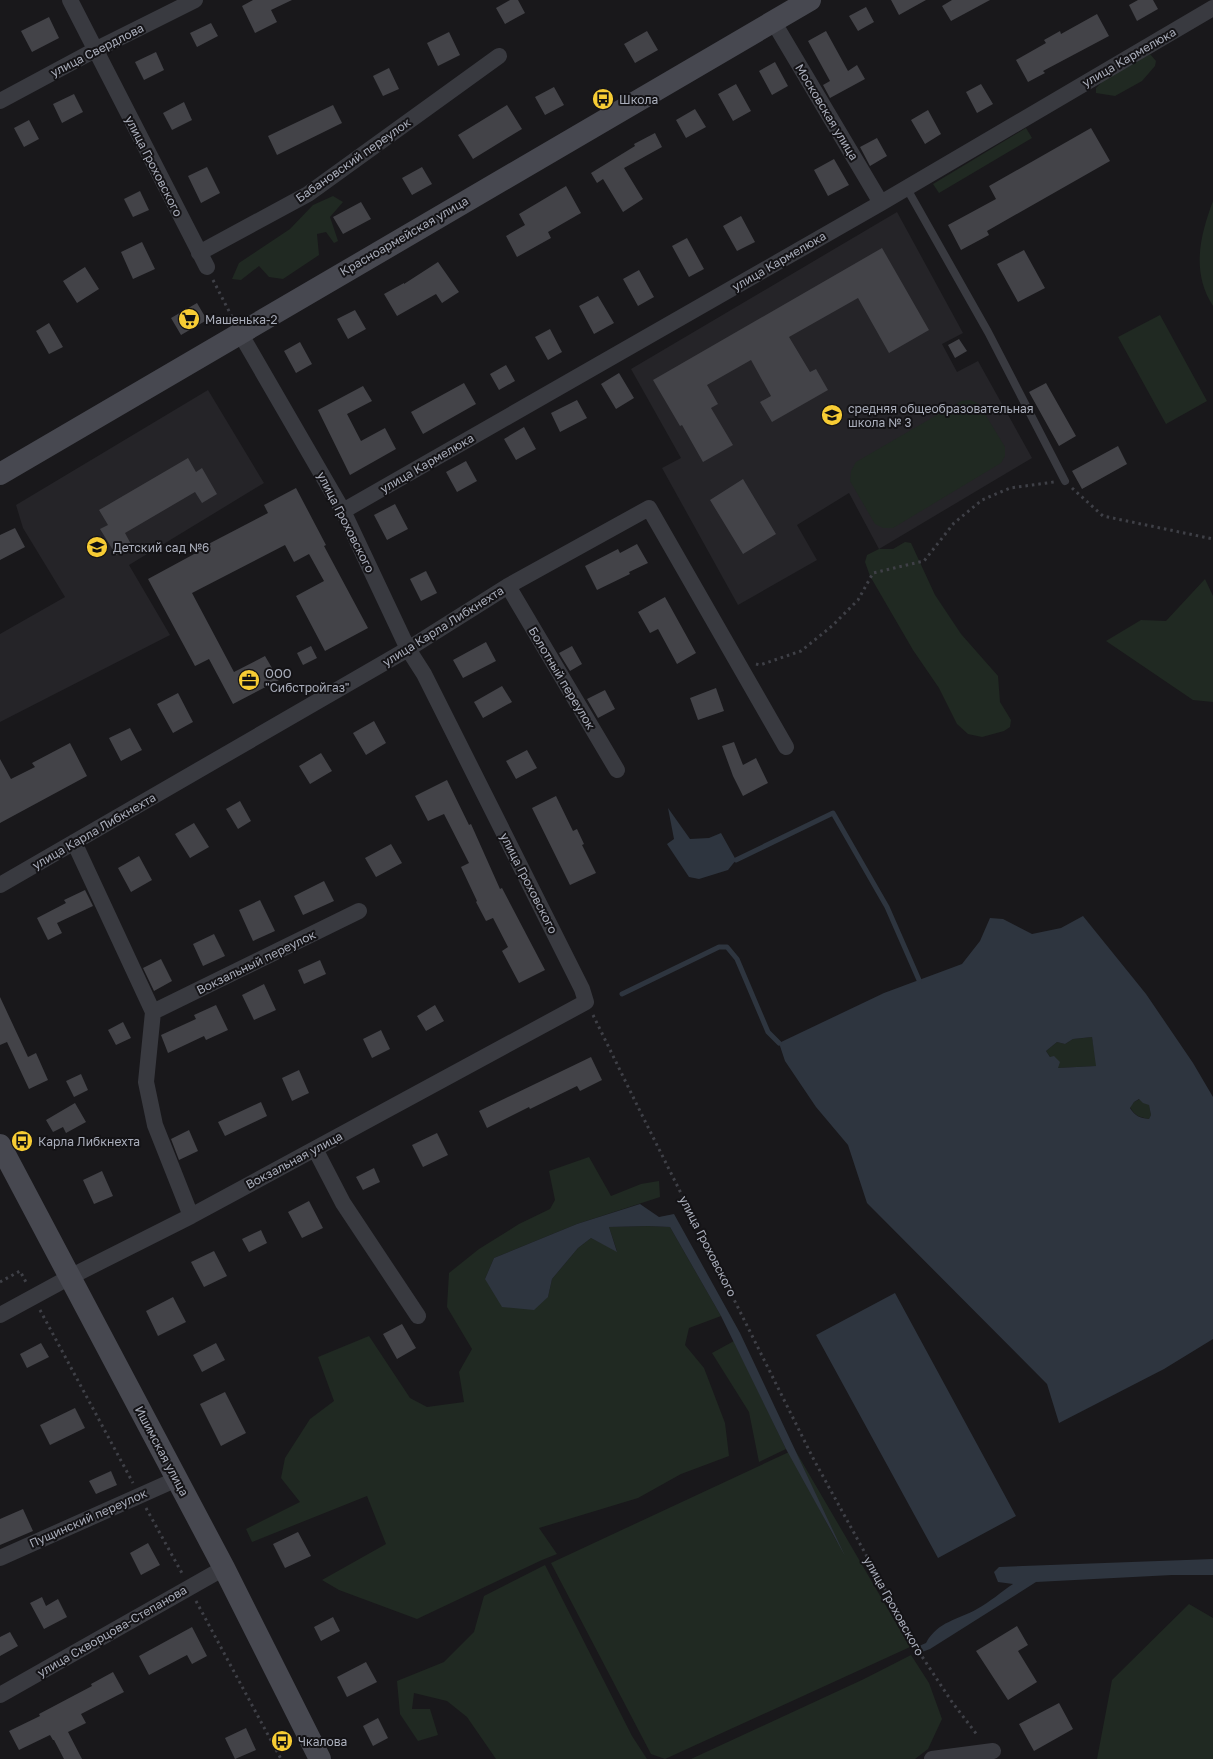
<svg xmlns="http://www.w3.org/2000/svg" width="1213" height="1759" font-family="'Golos Text',sans-serif">
<rect width="100%" height="100%" fill="#19181b"/>
<path fill="#252428" d="M897,212l66,121 -21,11 15,28 21,-11 54,97 -153,91 -30,-56 -52,32 20,35 -79,45 -76,-137 19,-10 -50,-89z
M208,390l56,93 -135,82 41,70 -170,87v-88l65,-37 -42,-69 -7,-23z"/>
<path fill="#202922" d="M1150,54l6,7 -1,5 -13,15 -27,15 -19,-3v-5l7,-7z
M1026,128l6,10 -93,55 -6,-9z
M333,196l10,6 -13,15 8,24 -4,2 -8,-11 -9,2 2,21 -36,24 -14,-2 -10,-11 -18,14 -9,-1 7,-16 51,-34 23,-24z
M1213,201v105c-22,-34 -13,-70 0,-105z
M1160,315l47,86 -41,23 -48,-87z
M970,400l9,4 26,43v9l-4,7 -108,65h-10l-8,-4 -25,-43 1,-10 5,-9 105,-61z
M905,542l6,1 24,52 26,39 37,42 2,26 11,18 -1,7 -6,4 -22,6 -14,-3 -11,-10 -18,-36 -26,-38 -43,-74 -5,-14 2,-7 12,-6h14z
M1205,579l8,17v106l-20,-2 -87,-59 35,-21 25,1z
M1092,1037l5,29 -39,2 -12,-17 11,-9 8,2 8,-5z
M1140,1099l9,5 2,11 -2,4c-10,-2 -14,-3 -19,-12l4,-5z
M589,1157l22,39 30,-12 18,-3 1,16 -83,27 -83,34 -9,21 63,18 4,-18 26,-31 13,-10 26,13 -8,-24 39,-1 22,1 51,89 -32,12 -4,17 19,23 21,55 4,33 -48,18 -43,24 -99,30 18,26 -15,6 -125,59 -78,-29 -17,-10 64,-36 -19,-48 -115,46 -6,-13 54,-27 -19,-24 4,-20 25,-39 24,-18 -16,-44 51,-21 41,62 17,9 37,-5 -5,-30 13,-23 -25,-42 2,-34 30,-24 40,-25 31,-15 5,-9 -6,-29z
M734,1341l52,108 -27,13 -10,-50 -37,-59z
M795,1450l115,197 -245,112 -14,-5 -100,-191 238,-111 49,92z
M545,1565l87,171 15,23h-151l-29,-42 -20,-16 -33,-8 -2,16h18l8,26 -20,6 -18,-27 -3,-33 47,-19 30,-30 10,-36z
M1189,1604l24,14v141h-116l15,-79z
M911,1655l18,28 13,36 -14,30 -13,10h-224l173,-80z"/>
<path fill="#2e353f" fill-rule="evenodd" d="M668,808l22,31 19,-1 12,-5 15,27 -8,10 -29,9 -10,-2 -22,-33 7,-5z
M1083,916l63,78 47,69 20,34v242l-49,30 -105,54 -12,-39 -180,-181 -19,-58 -32,-38 -31,-46 -6,-18 105,-50 78,-29 18,-23 10,-23 13,1 29,15 29,-6zM1092,1037l4,29 -38,2 2,-6 -6,-6 -4,1 -4,-6 11,-9 8,2 8,-5zM1139,1099l4,4 6,2 2,10 -2,4c-9,-1 -14,-3 -19,-11l4,-6z
M640,1204l19,13 15,-3 66,119 105,223 -59,-107 -65,-133 -51,-89 -22,-1 -39,1 8,25 -26,-14 -13,10 -26,31 -4,18 -14,13 -32,-3 -17,-28 9,-21 83,-34z
M895,1293l121,223 -78,42 -122,-223z
M1213,1559v16h-41l-136,7 -106,67 -8,3 -3,-6 7,-3c12,-22 32,-23 51,-34 13,-7 24,-17 36,-25l-15,-2 -4,-10 5,-5z"/>
<g fill="none" stroke-linecap="round" stroke-linejoin="round">
<path stroke="#2e353f" stroke-width="5" d="M736,860l97,-47 54,94 32,73
M622,994l97,-47h8l10,12 31,73 11,11"/>
</g>
<path fill="#434348" d="M253,0h39l-21,10 6,12 -22,11 -13,-27z
M510,0h8l7,13 -20,11 -9,-16z
M891,0h35l-27,15z
M952,0h38l-39,21 -9,-15z
M1138,0h15l5,9 -21,12 -8,-16z
M866,7l8,15 -16,9 -9,-15z
M1097,14l12,22 -66,35 2,2 -17,9 -12,-22 30,-17 -2,-3 16,-9 1,3z
M49,17l10,21 -27,14 -11,-21z
M211,23l7,13 -21,11 -7,-14z
M647,31l11,19 -23,13 -11,-19z
M826,31l22,40 9,-6 8,14 -35,19 -7,-13 7,-4 -22,-40z
M449,32l11,23 -22,11 -11,-23z
M156,52l8,18 -20,10 -9,-18z
M775,62l13,24 -16,9 -13,-24z
M389,68l10,21 -16,7 -10,-20z
M736,84l15,27 -18,10 -15,-27z
M981,84l12,20 -16,9 -11,-21z
M554,87l10,18 -19,10 -10,-18z
M74,94l9,18 -21,11 -9,-19z
M184,102l8,18 -20,10 -9,-17z
M333,105l9,18 -65,32 -9,-19z
M507,105l15,24 -49,30 -15,-24z
M695,109l11,18 -20,11 -10,-18z
M928,110l13,24 -16,10 -14,-24z
M29,120l10,19 -15,8 -10,-19z
M1091,128l19,33 -123,70 2,4 -28,15 -13,-25 48,-26 -7,-13z
M655,133l7,14 -38,21 19,31 -20,13 -20,-33 -6,4 -6,-10 44,-27 -1,-2z
M877,138l10,18 -17,10 -10,-19z
M834,159l15,26 -21,11 -14,-26z
M207,167l13,26 -19,10 -13,-27z
M422,167l10,17 -20,11 -10,-17z
M566,186l15,27 -33,19 3,6 -34,19 -11,-21 19,-11 -6,-11z
M140,191l9,19 -16,7 -9,-18z
M361,202l10,17 -28,15 -10,-17z
M741,216l14,26 -18,9 -14,-25z
M687,238l17,31 -15,8 -17,-31z
M142,242l13,27 -22,10 -12,-27z
M882,248l47,82 -40,23 -31,-55 -69,39 21,35 6,-3 12,21 -56,32 -12,-20 11,-6 -20,-36 -44,25 11,19 -7,4 22,37 -30,17 -21,-37 -2,1 -27,-46z
M1024,250l21,38 -27,14 -21,-38z
M438,262l21,30 -17,11 -6,-9 -39,22 -13,-22 20,-11v1z
M85,267l14,22 -22,14 -14,-22z
M639,270l15,27 -16,9 -15,-27z
M598,296l16,27 -20,11 -15,-28z
M197,303l10,17 -26,15 -10,-17z
M355,310l11,19 -18,10 -11,-20z
M49,323l14,24 -14,7 -13,-23z
M550,329l12,23 -14,8 -13,-23z
M959,339l8,12 -12,7 -7,-13z
M300,342l12,22 -16,9 -12,-22z
M506,365l9,16 -16,9 -9,-16z
M619,373l15,25 -18,11 -15,-25z
M464,383l12,21 -53,30 -12,-22z
M1046,383l30,53 -17,10 -30,-54z
M363,386l9,15 -25,13 14,27 24,-13 11,21 -46,26 -32,-65z
M577,400l10,18 -27,14 -9,-19z
M524,427l12,22 -20,11 -12,-21z
M1118,446l9,18 -45,25 -10,-18z
M188,458l8,14 6,-4 15,26 -15,9 -7,-11 -70,41 7,13 -16,9 -16,-26 8,-4 -9,-15z
M466,461l11,20 -20,11 -11,-20z
M743,479l33,55 -33,20 -33,-54z
M296,488l30,57 -2,1 44,82 -43,23 -29,-55 28,-15 -15,-27 -15,8 -9,-17 -93,48 42,79 31,-16 14,24 -46,24 -24,-45 -14,7 -47,-87 48,-26 -1,-2 73,-38 -4,-8z
M395,504l13,25 -21,11 -13,-25z
M15,528l10,19 -25,13v-25z
M637,544l11,19 -19,9 1,2 -33,16 -12,-24 33,-17 2,4z
M426,571l11,22 -16,8 -11,-22z
M665,597l31,56 -19,11 -19,-35 -8,4 -12,-21z
M486,642l10,19 -33,17 -10,-18z
M311,646l6,12 -14,7 -6,-12z
M572,646l10,18 -12,7 -11,-18z
M502,686l10,16 -29,16 -9,-16z
M716,688l8,23 -26,9 -8,-22z
M605,690l10,19 -17,9 -11,-19z
M178,693l15,29 -20,11 -16,-29z
M374,721l12,22 -20,12 -13,-22z
M130,728l12,22 -21,11 -12,-23z
M734,742l9,23 13,-7 12,25 -25,13 -10,-20 -11,-30z
M70,743l17,33 -87,47v-64l11,20 24,-12 -3,-4z
M527,750l10,18 -21,11 -10,-18z
M321,753l11,18 -22,13 -11,-18z
M447,780l22,45 2,-1 29,65 2,-1 43,82 -26,13 -17,-32 6,-4 -15,-29 -7,3 -10,-19 1,-1 -16,-34 8,-4 -25,-49 -16,7 -13,-25z
M556,796l17,35 4,-2 7,15 -2,1 14,28 -26,12 -38,-77z
M240,801l11,20 -13,8 -12,-20z
M194,823l15,24 -19,11 -15,-24z
M391,844l11,19 -26,14 -11,-19z
M139,856l13,24 -21,12 -13,-24z
M324,881l10,20 -31,14 -9,-19z
M85,890l8,16 -36,17 5,10 -14,7 -11,-22 29,-15 -2,-3z
M260,900l15,31 -22,10 -14,-31z
M214,934l11,22 -22,10 -10,-22z
M161,959l11,22 -18,10 -11,-23z
M320,960l6,14 -22,10 -6,-14z
M264,984l12,26 -22,10 -12,-25z
M0,997l28,60 8,-4 12,27 -19,9 -22,-47 -7,3z
M216,1005l12,25 -22,10 -2,-4 -36,17 -7,-18 35,-16 -2,-4z
M435,1005l9,16 -18,10 -9,-15z
M123,1022l8,16 -15,7 -8,-15z
M381,1030l9,19 -18,9 -9,-19z
M591,1057l11,23 -22,11 -3,-5 -47,23 -1,-2 -42,21 -8,-17z
M299,1070l10,23 -17,8 -10,-23z
M81,1074l7,16 -14,7 -8,-16z
M261,1102l6,14 -42,20 -7,-14z
M75,1103l11,19 -20,11 -3,-6 -10,5 -7,-12z
M189,1130l9,21 -19,9 -8,-21z
M437,1133l11,22 -25,12 -11,-22z
M374,1168l6,14 -17,8 -7,-13z
M102,1171l11,25 -19,8 -11,-24z
M309,1201l14,27 -21,10 -14,-26z
M261,1230l6,13 -18,9 -7,-13z
M214,1251l13,25 -23,11 -13,-25z
M173,1297l13,25 -28,14 -12,-25z
M402,1324l14,24 -19,11 -14,-25z
M41,1343l8,14 -22,11 -7,-14z
M216,1343l9,17 -23,12 -9,-17z
M225,1392l21,41 -25,13 -21,-42z
M75,1408l10,20 -35,17 -10,-20z
M111,1471l6,14 -21,9 -7,-13z
M23,1509l10,22 -33,14v-26z
M298,1532l13,24 -26,12 -12,-24z
M148,1543l12,22 -19,10 -11,-22z
M42,1597l4,9 12,-7 9,18 -23,12 -14,-26z
M333,1617l7,14 -19,10 -7,-14z
M1017,1626l11,19 -10,6 19,31 -29,18 -32,-49z
M192,1627l15,29 -15,8 -5,-9 -38,20 -10,-19z
M10,1632l8,14 -18,10v-19z
M366,1662l11,20 -30,15 -10,-20z
M113,1672l11,20 -43,22 5,9 -18,9 14,27h-18l-10,-19h-1l-3,-5 -31,15 -10,-19 31,-15 -1,-2 53,-28 -1,-2z
M1059,1703l14,26 -39,22 -15,-27z
M378,1718l10,20 -15,8 -10,-20z
M246,1728l10,22 -21,9 -10,-21z"/>
<g fill="none" stroke-linecap="round" stroke-linejoin="round">
<path stroke="#3f4047" stroke-width="3" stroke-dasharray="2.5 4" stroke-linecap="butt" d="M213,280l19,37
M1072,488l31,28 110,23
M756,664l4,1 41,-14 31,-25 26,-26 15,-27 51,-12 30,-38 28,-23 28,-12 44,-6
M593,1015l45,92 176,353 107,195 31,47 26,34
M0,1282l20,-11 7,13
M40,1310l93,173
M146,1508l37,67
M196,1601l85,158"/>
<path stroke="#393a40" stroke-width="8" d="M906,187l82,145 77,149"/>
<path stroke="#393a40" stroke-width="16" d="M70,0l137,267
M773,21l108,182
M0,101l95,-51 100,-50
M199,253l109,-59 191,-138
M343,511l538,-308 332,-195
M508,586l109,184
M74,842l79,170 -7,70 9,43 36,91
M0,885l408,-236 100,-63 141,-78 137,239
M153,1012l206,-101
M315,1149l28,54 75,113
M0,1315l70,-38 121,-61 395,-214 -4,-13 -158,-315 -16,-25 -65,-138 -103,-178
M0,1558l177,-79
M0,1695l224,-127
M932,1759l61,-8"/>
<path stroke="#474850" stroke-width="22" d="M0,474l810,-474
M0,1145l224,423 96,191"/>
</g>
<defs>
<g id="bus-disc" transform="scale(1.125)"><circle r="9.5" fill="#f7cc34" stroke="#141316"/><path d="M-5-6H5V4H4V6H2V4H-2V6H-4V4H-5ZM-3.5-4V0h7V-4ZM-3.5 1.2v1.5H-2V1.2ZM2 1.2v1.5H3.5V1.2Z" fill="#111"/></g>
<g id="supermarket-disc" transform="scale(1.125)"><circle r="9.5" fill="#f7cc34" stroke="#141316"/><path d="M-6-5.5h2.5l.6 2H6L4.5 2H-2.5L-4.4-4H-6ZM-1.5 3.2a1.3 1.3 0 1 0 .1 0ZM3 3.2a1.3 1.3 0 1 0 .1 0Z" fill="#111"/></g>
<g id="school-disc" transform="scale(1.125)"><circle r="9.5" fill="#f7cc34" stroke="#141316"/><path d="M0-5L7-2L0 1L-7-2ZM-4 1L0 2.5L4 1V4Q0 6-4 4Z" fill="#111"/></g>
<g id="office-disc" transform="scale(1.125)"><circle r="9.5" fill="#f7cc34" stroke="#141316"/><path d="M-6-3h4V-5.5h4V-3h4V5H-6ZM-1-4.5V-3h2v-1.5ZM-6 0V1H6V0Z" fill="#111"/></g>
</defs>
<g fill-rule="evenodd">
<use href="#bus-disc" x="603" y="99"/>
<use href="#supermarket-disc" x="189" y="319"/>
<use href="#school-disc" x="832" y="415"/>
<use href="#school-disc" x="97" y="547"/>
<use href="#office-disc" x="249" y="680"/>
<use href="#bus-disc" x="22" y="1141"/>
<use href="#bus-disc" x="282" y="1741"/>
</g>
<g text-anchor="middle" dominant-baseline="central" stroke-width="4" stroke-linejoin="round" paint-order="stroke">
<g font-size="12" fill="#aaaebb" stroke="#141316">
<text transform="translate(97 50) rotate(-27)">улица Свердлова</text>
<text transform="translate(1129 57) rotate(-30)">улица Кармелюка</text>
<text transform="translate(827 112) rotate(59)">Московская улица</text>
<text transform="translate(353 160) rotate(-35)">Бабановский переулок</text>
<text transform="translate(154 166) rotate(63)">улица Гроховского</text>
<text transform="translate(404 236) rotate(-30)">Красноармейская улица</text>
<text transform="translate(779 261) rotate(-30)">улица Кармелюка</text>
<text transform="translate(427 463) rotate(-30)">улица Кармелюка</text>
<text transform="translate(346 522) rotate(63)">улица Гроховского</text>
<text transform="translate(443 626) rotate(-32)">улица Карла Либкнехта</text>
<text transform="translate(562 678) rotate(59)">Болотный переулок</text>
<text transform="translate(94 831) rotate(-30)">улица Карла Либкнехта</text>
<text transform="translate(529 883) rotate(63)">улица Гроховского</text>
<text transform="translate(256 962) rotate(-26)">Вокзальный переулок</text>
<text transform="translate(294 1160) rotate(-28)">Вокзальная улица</text>
<text transform="translate(708 1246) rotate(63)">улица Гроховского</text>
<text transform="translate(162 1451) rotate(62)">Ишимская улица</text>
<text transform="translate(88 1518) rotate(-24)">Пущинский переулок</text>
<text transform="translate(894 1606) rotate(61)">улица Гроховского</text>
<text transform="translate(112 1631) rotate(-30)">улица Скворцова-Степанова</text>
</g>
<g font-size="12" fill="#aaaebb" stroke="#141316" text-anchor="start">
<text x="619" y="99">Школа</text>
<text x="205" y="319">Машенька-2</text>
<text x="848" y="408">средняя общеобразовательная<tspan x="848" dy="14">школа № 3</tspan></text>
<text x="113" y="547">Детский сад №6</text>
<text x="265" y="673">ООО<tspan x="265" dy="14">"Сибстройгаз"</tspan></text>
<text x="38" y="1141">Карла Либкнехта</text>
<text x="298" y="1741">Чкалова</text>
</g>
</g>
</svg>
